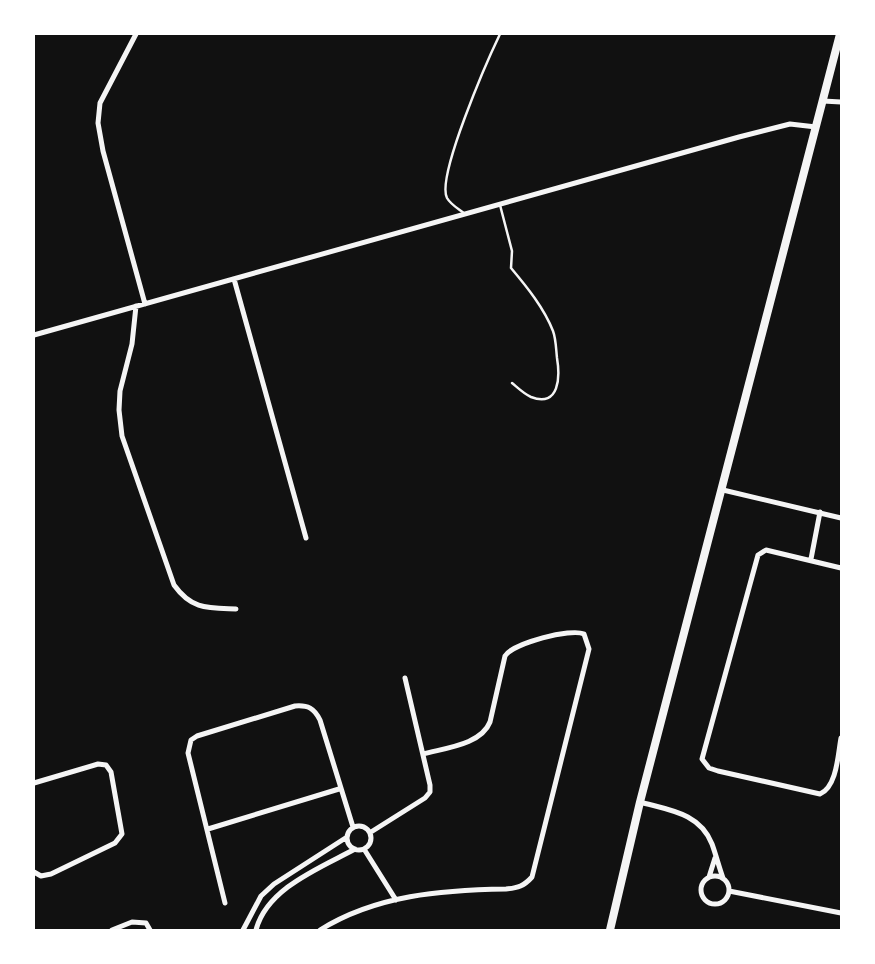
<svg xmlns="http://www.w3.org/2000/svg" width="875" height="964" font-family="'PT Sans',sans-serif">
<rect width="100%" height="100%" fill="#111"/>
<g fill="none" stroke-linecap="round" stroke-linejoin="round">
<path stroke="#f5f5f5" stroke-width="2.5" d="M500,205l12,46 -1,17c16,19 33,40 42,63 3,8 3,18 4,27 3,18 3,50 -26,39 -7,-3 -13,-9 -19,-14
M465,214c-6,-5 -14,-9 -18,-16 -11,-21 41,-139 53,-164"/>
<path stroke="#f5f5f5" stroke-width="5" d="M136,34l-36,69 -2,20 5,28 42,153
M823,101l18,1
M234,279l72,259
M136,306l-4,38 -12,47 -1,19 3,26 52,149c18,25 34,23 62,24
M34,335l705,-198 51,-13 26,3
M723,490l118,28
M811,559l9,-47
M841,568l-75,-18 -8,5 -56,204 7,9 9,3 102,23c17,-7 18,-40 21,-56
M34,783l64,-19 8,1 5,7 11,62 -7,9 -64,31 -10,2 -7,-4
M640,802c29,8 60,11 72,42 4,11 7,23 11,34
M347 838a12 12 0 1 1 24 0a12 12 0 1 1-24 0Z
M208,829l131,-40
M371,832l54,-34 5,-6v-7l-25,-107
M364,849l32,51
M701 890a14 14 0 1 1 28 0a14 14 0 1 1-28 0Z
M709,877l6,-19
M729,891l112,22
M225,903l-37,-150 3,-13 6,-4 98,-30c13,-1 19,2 25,14l33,107
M112,930l20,-8 14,1 4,7
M243,930l18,-34 13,-12 73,-47
M256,930c11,-42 64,-62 99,-81
M320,930c56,-35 122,-40 186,-41 12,-1 18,-3 26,-12l57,-228 -5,-15c-13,-6 -71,9 -79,22l-15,66c-9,23 -46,26 -67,32"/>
<path stroke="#f5f5f5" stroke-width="8" d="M610,930l30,-128 200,-768"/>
</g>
<rect width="875" height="964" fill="none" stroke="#ffffff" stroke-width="70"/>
</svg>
